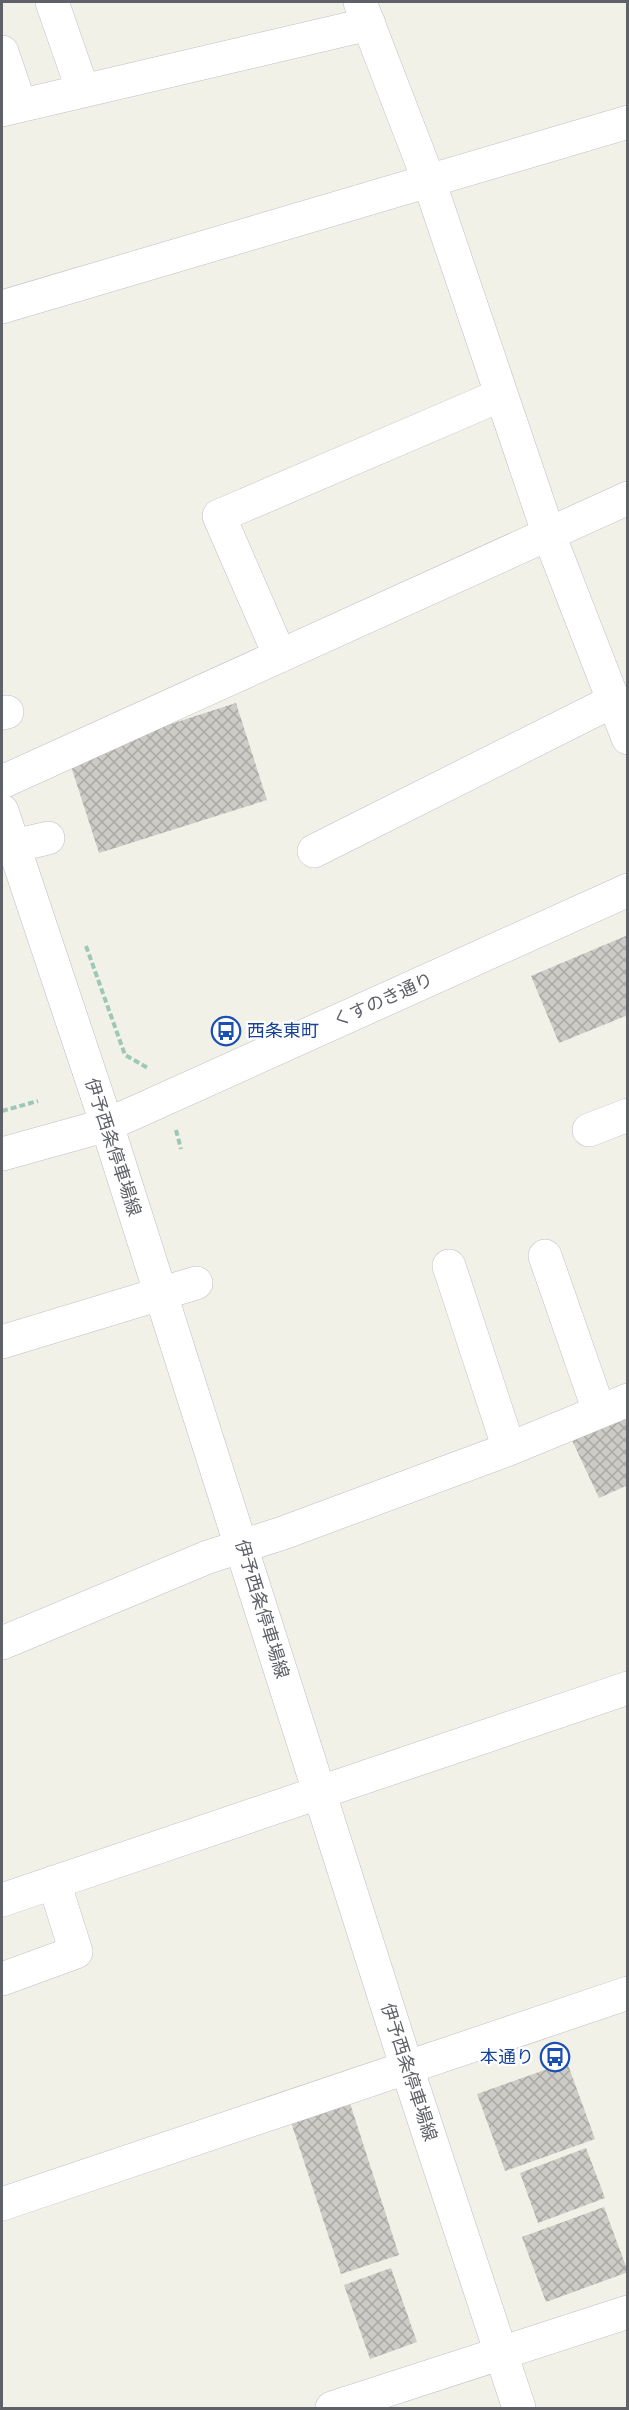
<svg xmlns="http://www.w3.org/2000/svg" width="629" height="2410" font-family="'DM Sans','Noto Sans JP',sans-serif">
<defs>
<pattern id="building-cross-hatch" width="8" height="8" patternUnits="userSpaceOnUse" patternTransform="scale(1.5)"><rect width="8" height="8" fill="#cccbc5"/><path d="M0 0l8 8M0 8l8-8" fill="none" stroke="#a9a8a4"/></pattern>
</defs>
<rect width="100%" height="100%" fill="#f1f1e8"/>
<path fill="url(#building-cross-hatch)" d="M236,703l31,97 -168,53 -31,-96z
M628,935v80l-69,28 -28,-67z
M628,1410v75l-29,13 -29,-62z
M567,2062l28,77 -90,32 -28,-77z
M348,2097l51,158 -58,19 -52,-158z
M586,2148l19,50 -67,25 -18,-50z
M604,2207l24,65 -82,30 -24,-65z
M391,2268l26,74 -47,17 -26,-74z"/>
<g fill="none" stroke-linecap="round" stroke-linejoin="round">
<g stroke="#bfbfc6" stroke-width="34">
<path id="minor" d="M52,2l31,89
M360,2l69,179 120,354 79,203
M2,52l18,53
M2,110l367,-86
M2,307l626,-185
M280,656l-61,-140 282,-121
M2,713l5,-1
M2,782l626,-284
M2,849l46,-11
M314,851l299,-150
M589,1130l39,-15
M545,1256l54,155
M449,1266l60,183
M2,1342l194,-59
M2,1643l206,-86 75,-24 226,-84 119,-49
M2,1900l626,-212
M2,1979l74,-27 -22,-70
M2,2204l626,-211
M332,2408l296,-96"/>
</g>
<g stroke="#bfbfc6" stroke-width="34">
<path id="tertiary" d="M2,1154l105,-29 521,-235"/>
</g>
<g stroke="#bdbec5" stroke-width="34">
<path id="secondary" d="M2,811l105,314 300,943 112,340"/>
</g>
<path stroke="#9ec8b4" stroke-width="4" stroke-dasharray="6 3" stroke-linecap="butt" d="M86,946l39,109 23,13
M2,1111l36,-10
M176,1130l5,19"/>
<use href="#minor" stroke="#fff" stroke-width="33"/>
<use href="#tertiary" stroke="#fff" stroke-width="33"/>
<use href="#secondary" stroke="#fff" stroke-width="33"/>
</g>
<defs>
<g id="bus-ring" transform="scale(1.5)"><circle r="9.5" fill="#fff" stroke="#1a4fb4" stroke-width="1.5"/><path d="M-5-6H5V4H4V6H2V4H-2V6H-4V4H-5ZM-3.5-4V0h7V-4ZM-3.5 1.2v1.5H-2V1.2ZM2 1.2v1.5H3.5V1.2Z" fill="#1a4fb4"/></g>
</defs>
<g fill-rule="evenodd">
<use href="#bus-ring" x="226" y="1031"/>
<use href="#bus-ring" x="555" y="2057"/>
</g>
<g text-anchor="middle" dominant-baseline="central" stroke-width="4.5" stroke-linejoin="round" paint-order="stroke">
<g font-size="18" fill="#5f6168" stroke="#fff">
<text transform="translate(383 1000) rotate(-24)">くすのき通り</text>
<text transform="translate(113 1147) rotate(72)">伊予西条停車場線</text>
<text transform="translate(262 1609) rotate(73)">伊予西条停車場線</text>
<text transform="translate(409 2072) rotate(72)">伊予西条停車場線</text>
</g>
<g font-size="18" fill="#164399" stroke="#fff" text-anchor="start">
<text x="247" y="1031">西条東町</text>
<text x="534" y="2057" text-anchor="end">本通り</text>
</g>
</g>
<rect width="629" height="2410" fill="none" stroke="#5f6168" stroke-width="6"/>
</svg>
